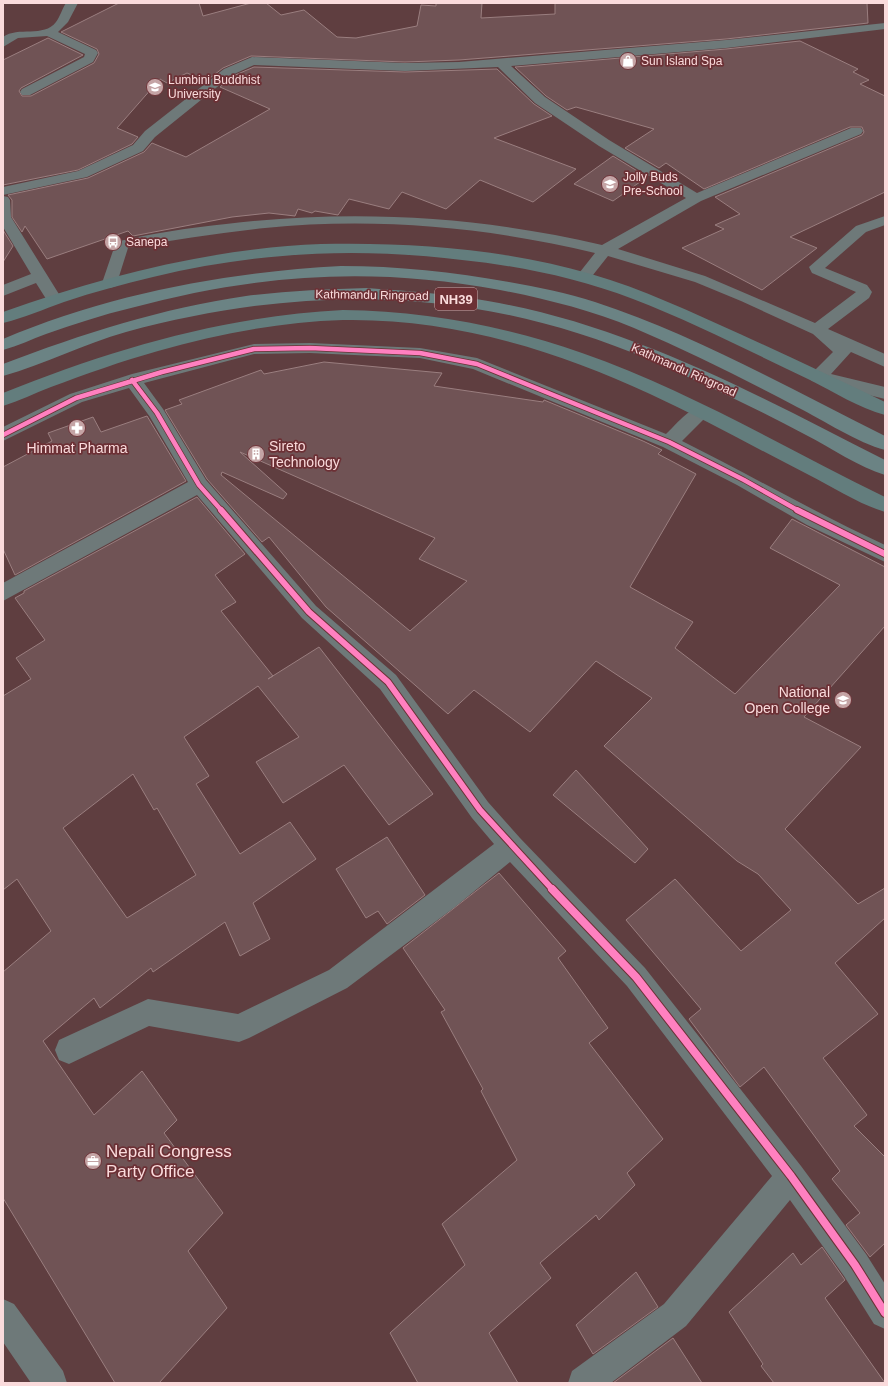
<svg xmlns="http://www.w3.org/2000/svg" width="888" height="1386" font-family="Arial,sans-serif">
<rect width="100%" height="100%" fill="#5f3e40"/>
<path fill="#705355" stroke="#9a7e7f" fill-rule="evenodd" d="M119,3h80l4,13 48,-13h15l15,12 23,-5 33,27 19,1 61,-12 4,-21 15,1v-3h46l-1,15 74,-4v-11h312l1,20 -142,16 -267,21 -54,2 -154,-6 -28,12 -17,13 -19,-8 -20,10 -7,-4 -43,49 21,9 -6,7 -54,26 -75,15v-125l45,-22 35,17 -62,33 -2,3 3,5h9l63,-33 5,-9 -2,-5 -36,-17z
M800,41l58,28 -5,3 16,8 -9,4 25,12v96l-95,45 27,11 -55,42 -80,-42 42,-19 -9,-4 25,-11 -25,-17 147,-62 2,-3 -2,-5h-12l-146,62 -38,-26 -7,5 -34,-20 29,-19 -78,-22 -9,3 -21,-14 -31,-29 211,-18z
M254,67l151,5 92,-3 37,35 18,12 -58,22 82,31 -43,33 -53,-22 -34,29 -44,-17 -13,17 -40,-10 -11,16 -23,-4 -3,2 -14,-4 -3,7 -26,-3 -37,4 -99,19 -5,-5 -81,28 -22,-33 -3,6 -10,-15v-17l-4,-5 80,-17 56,-26 8,-9 34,14 84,-48 -50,-22 13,-11z
M613,156l34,21 -34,24 -39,-17z
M3,230l10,16 -10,16z
M324,362l118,11 -8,13 109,16 1,-2 99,41 19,9 -4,4 38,20 -66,113 63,35 -18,26 60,46 105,-109 -70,-37 22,-29 93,48v59l-81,91 57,30 -76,82 73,75 27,-16v30l-50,45 43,51 -55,44 44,57 -13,11 31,31v86l-15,14 -24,-32 14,-12 -28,-34 8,-8 -76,-104 -24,20 -51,-68 12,-10 -75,-89 49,-41 66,72 50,-41 -33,-36 -21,-13 -133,-115 48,-48 -56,-37 -66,71 -56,-42 -26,24 -122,-107 -57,-70 -7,5 -55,-63 -42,-69 17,-6 -3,-4 82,-30 3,4zM240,452l195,86 -16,21 48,22 -57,50 -189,-156 1,-3 61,27 4,-5z
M147,416l39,65 -171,94 -12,-26v-82l49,-26 -4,-8 45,-16 8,15z
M197,497l48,57 -30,21 21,27 -15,9 52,65 -5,3 51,-32 114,147 -44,31 -45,-60 -61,38 -27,-41 43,-25 -41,-51 -74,51 25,39 -13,8 44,70 50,-32 26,37 -63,44 17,36 -30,17 -15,-34 -72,50 -2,-4 -51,40 -6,-10 -51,43 51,74 48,-44 35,49 -13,13 59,80 -35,38 39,57 -68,75h-44l-112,-185v-226l48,-41 -34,-52 -14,11v-194l28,-17 -15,-21 29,-18 -30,-42 9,-5v-2zM133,774l21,36 3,-2 39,67 -69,43 -64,-90z
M576,770l72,79 -13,14 -82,-68z
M387,837l38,58 -38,29 -9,-13 -12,7 -30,-49z
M499,873l67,78 -8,7 50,70 -19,15 74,96 -36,34 8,12 -36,35 -3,-5 -56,48 11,15 -62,55 29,50h-100l-28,-50 75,-68 -23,-41 75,-64 -36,-69 2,-2 -42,-77 4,-2 -42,-62z
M822,1247l23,33 -20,18 60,85h-111l-13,-17 2,-2 -34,-52 64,-59 8,12z
M636,1272l22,35 -65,47 -17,-29z
M673,1338l29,45h-89z"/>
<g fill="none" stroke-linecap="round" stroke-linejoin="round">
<path fill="#6e7979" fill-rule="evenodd" d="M66,3h12l-10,19 -10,10 38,18 2,3 -5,9 -63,33h-8l-2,-3 2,-3 62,-32 1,-3 -38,-18 -29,2 -15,9v-10c15,-11 41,1 53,-15 4,-5 6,-13 10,-19z
M885,23v6l-159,19 -215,18 34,31 64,43 88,53 154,-65h10l2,3 -2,3 -160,67 -83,48 87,27 110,47 41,-31 -44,-19 -3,-6 47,-41 29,-10v9l-19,7 -41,36 42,17 5,7 -3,6 -41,31 57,25v13l-34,-15 -20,22 54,13v12l-73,-18 -3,-4 3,-4 21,-21 -20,-18 -72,-33 -46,-19 -87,-26 -19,24h-10l-3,-3 19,-24c-107,-26 -220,-36 -330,-25 -46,5 -92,12 -137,20l-12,38 -6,2 -6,-2 -2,-3 14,-41c36,-9 73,-14 110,-18 127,-15 253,-8 376,21l84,-47 -87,-52 -64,-43 -37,-36 -93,4 -151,-6 -22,10 -77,62 -12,14 -56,26 -84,18v-8l75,-16 55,-26 12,-14 79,-62 28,-12 153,6 54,-1 267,-22z
M3,196l5,1 2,3 1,17 51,82 -2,3 -6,2 -6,-2 -12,-19 -33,13v-11l28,-11 -28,-47z
M310,343l110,5 57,10 189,76c11,-10 26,-31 41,-26l3,4 -3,4 -25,25c68,34 134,72 203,104v17l-78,-37 -70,-40 -74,-38 -190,-78 -53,-11 -110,-5 -56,1 -110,29 19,26 43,71 110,126 80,69 92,127 32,36 125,130 156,198 65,88 19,30v45l-11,-5 -30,-48 -54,-76 -104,126 -75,57h-43l4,-12 92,-67 108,-128 -145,-190 -117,-124 -55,45 -108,81 -98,50 -10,4 -90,-16 -80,38 -10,-4 -4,-10 4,-10 89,-41 90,15 91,-44 165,-126 -22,-26 -92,-129 -78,-71 -105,-123 -194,106v-18l185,-101 -38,-65 -21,-29 -47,14 -79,39v-14l67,-33 62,-20 122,-30z
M3,1299l11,5 49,67 4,12h-36l-28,-41z"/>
<path fill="#637d7d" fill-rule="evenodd" d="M321,244c90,-2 184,5 270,30 52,15 100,38 149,60 48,22 97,45 145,68v13c-26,-7 -51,-23 -75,-35 -59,-28 -117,-58 -177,-81 -56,-21 -113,-33 -171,-39 -106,-13 -205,-8 -309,17 -30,7 -59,15 -89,25 -20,7 -40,16 -61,21v-11c102,-36 210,-64 318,-68z
M343,310c82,1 162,16 239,43 106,37 203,95 303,144v15c-26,-8 -51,-24 -76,-37 -53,-27 -105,-56 -159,-81 -96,-45 -201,-76 -307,-74 -63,2 -126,14 -185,31 -36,10 -72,23 -107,36 -16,6 -32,14 -48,19v-13c109,-44 222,-77 340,-83z"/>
<path fill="#6b8384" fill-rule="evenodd" d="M341,266c57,0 112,6 168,16 29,5 58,11 86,20 101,33 195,87 290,134v14c-27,-7 -62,-30 -88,-43 -53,-28 -107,-55 -163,-79 -44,-18 -88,-29 -134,-38 -129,-24 -243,-16 -369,18 -29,7 -57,16 -85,26 -14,5 -28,12 -43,16v-11c106,-45 224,-67 338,-73z
M367,288c41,3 81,6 121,13 141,24 270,94 397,159v15c-26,-8 -54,-27 -79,-40 -51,-27 -103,-52 -156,-75 -175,-74 -341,-77 -524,-28 -42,12 -81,32 -123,44v-12c79,-30 159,-56 243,-68 40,-5 81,-7 121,-8z"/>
<g stroke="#6c3035" stroke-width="6">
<path id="cycleway-far2" d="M132,380l25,33 42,72 23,26
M3,435l73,-37 86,-26 92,-23 56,-1 110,5 57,11 192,78 75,38 55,31"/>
</g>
<g stroke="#6c3035" stroke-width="8">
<path id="cycleway-far1" d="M221,510l88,102 79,70 92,128 73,80
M797,510l88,44"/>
</g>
<g stroke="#6c3035" stroke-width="10">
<path id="cycleway" d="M552,889l84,88 155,199 64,89 30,48"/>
</g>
<use href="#cycleway-far2" stroke="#ff80c0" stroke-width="4.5"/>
<use href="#cycleway-far1" stroke="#ff80c0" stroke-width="6"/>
<use href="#cycleway" stroke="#ff80c0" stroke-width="8"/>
</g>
<defs>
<g id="shop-disc" transform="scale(0.9)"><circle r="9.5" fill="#c4a4a5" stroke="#6c3035"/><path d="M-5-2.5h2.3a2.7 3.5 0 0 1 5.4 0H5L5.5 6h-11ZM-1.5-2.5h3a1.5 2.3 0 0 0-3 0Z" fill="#fff"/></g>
<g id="university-disc" transform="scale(0.9)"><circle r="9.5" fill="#c4a4a5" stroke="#6c3035"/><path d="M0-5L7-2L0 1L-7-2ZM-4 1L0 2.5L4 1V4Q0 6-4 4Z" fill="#fff"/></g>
<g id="school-disc" transform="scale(0.9)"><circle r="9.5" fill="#c4a4a5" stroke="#6c3035"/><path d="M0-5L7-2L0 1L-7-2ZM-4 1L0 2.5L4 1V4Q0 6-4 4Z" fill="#fff"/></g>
<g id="bus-disc" transform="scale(0.9)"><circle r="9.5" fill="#c4a4a5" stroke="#6c3035"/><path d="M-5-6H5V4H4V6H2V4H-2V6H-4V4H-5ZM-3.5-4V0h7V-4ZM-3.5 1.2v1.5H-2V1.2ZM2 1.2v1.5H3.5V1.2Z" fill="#fff"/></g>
<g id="pharmacy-disc" transform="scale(0.9)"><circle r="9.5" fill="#c4a4a5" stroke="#6c3035"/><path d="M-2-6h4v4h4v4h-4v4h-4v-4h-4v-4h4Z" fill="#fff"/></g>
<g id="building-disc" transform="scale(0.9)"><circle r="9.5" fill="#c4a4a5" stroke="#6c3035"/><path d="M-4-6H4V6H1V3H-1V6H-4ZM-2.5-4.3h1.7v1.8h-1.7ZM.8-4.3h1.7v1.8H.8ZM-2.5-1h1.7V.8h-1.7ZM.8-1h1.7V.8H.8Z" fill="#fff"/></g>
<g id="office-disc" transform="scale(0.9)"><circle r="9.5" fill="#c4a4a5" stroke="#6c3035"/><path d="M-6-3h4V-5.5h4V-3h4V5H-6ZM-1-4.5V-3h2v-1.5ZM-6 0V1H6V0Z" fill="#fff"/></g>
</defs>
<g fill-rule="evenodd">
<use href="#shop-disc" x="628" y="61"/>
<use href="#university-disc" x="155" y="87"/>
<use href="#school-disc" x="610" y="184"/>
<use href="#bus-disc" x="113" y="242"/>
<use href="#pharmacy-disc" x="77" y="428"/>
<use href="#building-disc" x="256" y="454"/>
<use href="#university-disc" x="843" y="700"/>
<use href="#office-disc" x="93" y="1161"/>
</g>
<g text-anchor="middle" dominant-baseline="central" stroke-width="3.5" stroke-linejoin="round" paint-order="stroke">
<g font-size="12" fill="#fadbdc" stroke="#6c3035" text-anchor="start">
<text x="641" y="61">Sun Island Spa</text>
<text x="168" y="80">Lumbini Buddhist<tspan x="168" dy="14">University</tspan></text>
<text x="623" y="177">Jolly Buds<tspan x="623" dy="14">Pre-School</tspan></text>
<text x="126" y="242">Sanepa</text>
</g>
<g font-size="12" fill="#fadbdc" stroke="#6c3035">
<text transform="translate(372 295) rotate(1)">Kathmandu Ringroad</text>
<text transform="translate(684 370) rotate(24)">Kathmandu Ringroad</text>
</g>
<rect fill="#6c3035" stroke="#cfa8aa" stroke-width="1" x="435" y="288" width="42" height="22" rx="3"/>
<g font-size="13" font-weight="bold" fill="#fadbdc">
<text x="456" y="299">NH39</text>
</g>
<g font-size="14" fill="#fadbdc" stroke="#6c3035" text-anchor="start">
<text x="269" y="446">Sireto<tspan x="269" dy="16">Technology</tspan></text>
<text x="77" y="448" text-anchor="middle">Himmat Pharma</text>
<text x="830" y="692" text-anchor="end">National<tspan x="830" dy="16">Open College</tspan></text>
</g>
<g font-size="17" fill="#fadbdc" stroke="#6c3035" text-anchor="start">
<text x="106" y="1151">Nepali Congress<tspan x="106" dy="20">Party Office</tspan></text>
</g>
</g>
<rect width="888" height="1386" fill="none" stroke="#fadbdc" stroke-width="8"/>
</svg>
